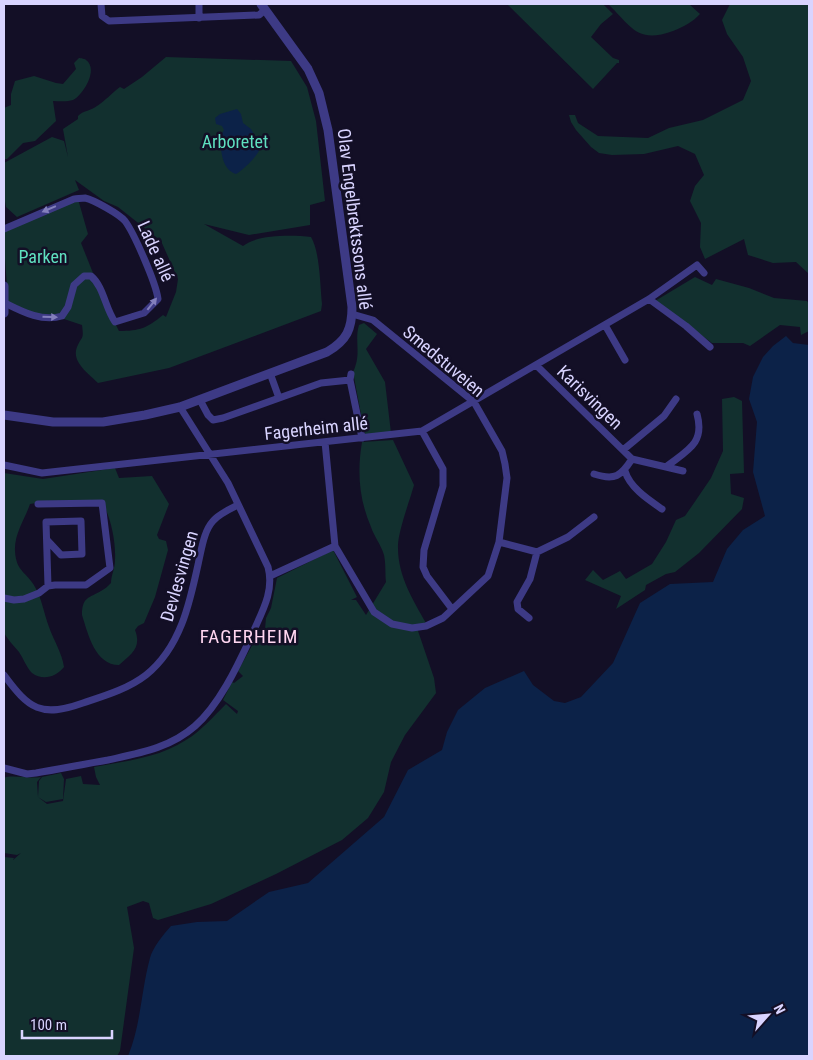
<svg xmlns="http://www.w3.org/2000/svg" width="813" height="1060" font-family="'Roboto Condensed',sans-serif">
<rect width="100%" height="100%" fill="#130f26"/>
<path fill="#12302f" d="M507,4h96l10,10 -12,10 -10,13 22,21 6,2v3h-2l-24,26z
M608,4h81l11,10c-7,8 -17,13 -27,17 -36,13 -41,-4 -65,-27z
M730,4h79v270l-13,-12 -23,1 -25,-8 -4,-16 -39,20 -5,-12 1,-24 -11,-22 5,-15 9,-11 -9,-21 -17,-8 -34,8 -32,1 -13,-2 -8,-6 -15,-17 -5,-8 -2,-7h6l3,8 20,13 50,2 21,-10 34,-8 40,-20 8,-19 -8,-24 -16,-23 -5,-14z
M166,57l125,4 16,26 9,34 9,80 -15,4v20l-61,10 -45,-11 39,22c15,-12 50,-11 68,-9 9,15 9,48 11,67l-1,7 -152,57 -71,15c-9,-9 -27,-21 -21,-36 5,-12 7,-6 5,-22l-24,-8 4,-1 12,-31 17,-9 28,55c21,0 28,-3 44,-16l3,2 10,-25 2,-13 -17,-38 -43,-34 -14,-6 -29,-21 4,10 -62,27 -11,-10 -2,-11v-33l48,-26 12,4 4,16 -5,-28 15,-10v-3c6,-6 13,-5 19,-10 8,-5 15,-13 23,-19l4,2 18,-12z
M79,58c1,0 7,1 7,2 13,9 -3,35 -13,40 -6,2 -14,1 -20,1l3,20 -21,20 -12,2 -16,16h-3v-51l7,-3v-11l4,-13 19,-5 22,7 7,1 13,-15 -2,-6z
M78,199l10,35 -7,9 12,30h-10l-22,41c-18,7 -37,-4 -53,-11 -1,-24 -4,-47 -4,-70l4,-5z
M695,277l17,8 4,-6 33,9 25,10 33,3 2,3v27l-8,4 -1,-8 -20,-2 -30,21 -7,-3h-31l-57,-42z
M364,323l13,11 -11,15 19,33 6,51 -26,2 -12,-63c9,-19 1,-31 6,-47z
M734,397l8,4 2,72 -14,1 1,20 13,4 -2,11 -43,44 -24,19 -9,2 -20,11 -1,5 -29,19 5,-13 -36,-16 8,-10 10,10 17,-9 6,8 26,-15 14,-22 10,-22 9,-4 9,-13 17,-25 12,-27 -1,-52z
M393,440l21,45c-4,15 -17,49 -16,63 0,28 15,52 28,75l-10,2 18,53 2,15 -31,42 -14,27 -7,30 -16,26 -26,22 -66,34 -65,30 -53,16 -5,-2 -4,-15 -6,-2 -16,6 7,41 -14,103 -3,5h-113v-199l10,1 -1,2 8,-7 -4,2 -13,-2v-75c6,-4 26,1 37,-1l-4,5 1,15 9,7 16,-3 3,-22 15,-3 2,8 17,1 -4,-8 -2,-10c31,-6 65,-9 92,-27 15,-9 27,-23 40,-36l11,10 1,-3 -15,-11 9,-18 2,1 9,-7 -5,-5 23,-42h4l1,-11 5,-10 6,-30 56,-28 24,47 -6,3h5l10,15 20,-33c-1,-8 0,-18 -2,-27 -3,-10 -10,-19 -13,-28 -12,-28 -14,-55 -9,-85z
M115,468l4,10 33,-2 17,28 -12,31 2,4 7,2 2,9 -13,47 -11,26 -6,3 -3,4c7,18 -4,24 -16,35 -24,0 -31,-31 -37,-50 0,-18 7,-17 19,-24 4,-2 7,-5 10,-8 0,-8 4,-14 4,-23 1,-18 -4,-41 -12,-57l-61,-1 -12,2c-5,15 -16,30 -15,47 1,21 12,21 20,36 7,12 9,27 14,40 5,14 13,26 15,40 -8,10 -21,14 -32,6 -5,-5 -9,-15 -13,-21 -5,-6 -11,-12 -15,-19v-160l39,6z
M61,773l3,6 -1,20 -17,3 -8,-5 1,-16 3,-4z"/>
<path fill="#0c2248" d="M237,109l4,5 2,9 8,6 10,17c-2,9 -17,23 -25,28 -15,-5 -14,-23 -17,-36l5,-8 -2,-4 -6,-2 -1,-6 5,-4z
M786,336l7,7 16,2v711h-681c13,-31 13,-65 22,-98 3,-11 13,-23 21,-32l26,-4 30,-1 42,-29 39,-9 76,-66 24,-47 34,-20 5,-18 11,-22 27,-22 39,-17 9,14 21,16 11,2 16,-6 32,-34 27,-60 30,-19 43,-2 14,-33 16,-19 22,-14 -12,-44 4,-50 -8,-23 4,-22 10,-20 10,-11z"/>
<g fill="none" stroke-linecap="round" stroke-linejoin="round">
<path stroke="#3d3a85" stroke-width="7" d="M101,4l1,12 7,5 150,-6 6,-5
M199,4v14
M4,229l70,-30c3,0 7,-1 11,-1 9,2 34,16 40,23 9,12 31,62 33,78l-14,14 -29,9c-10,-14 -11,-35 -24,-46h-7l-10,9 -6,22 -6,9c-20,6 -39,-4 -57,-13
M649,299l37,27 24,21
M605,325l20,35
M536,365l96,94 51,12
M270,373l9,25
M351,374l-1,6 12,58
M200,400l8,15 5,5 10,-2 98,-35 29,-3
M422,431l21,38v17l-19,64 -1,17 4,9 25,33
M325,442l10,104 39,66 18,12 20,4 14,-2 17,-8 45,-42 11,-34 8,-64 -2,-14 -3,-13 -28,-49 -101,-82 -21,-6
M623,450l41,-34 12,-17
M4,465l38,8 380,-42 227,-132 48,-34 7,8
M667,466c21,-16 38,-23 30,-52
M625,471c5,17 24,29 37,38
M594,474c21,7 27,2 38,-15
M47,540l14,15 21,-1 -1,-33 -35,1 2,64
M499,542l38,10 31,-15 26,-20
M270,576l65,-30
M4,598l10,2 10,-1 15,-6 9,-7 7,-1h31l24,-17 -8,-65 -64,1
M529,618l-11,-9 -1,-7 13,-23 7,-27
M4,675c25,34 37,43 79,28 21,-7 45,-14 63,-28 35,-28 44,-73 53,-115 3,-13 5,-29 14,-39 6,-7 17,-12 25,-16
M4,768l23,6 9,-1c24,-4 48,-9 72,-13 32,-7 62,-12 87,-34 24,-21 42,-59 55,-87 10,-24 25,-46 18,-72l-40,-84 -48,-76"/>
<path stroke="#3d3a85" stroke-width="9" d="M4,286v27
M4,415l49,7h50l42,-7 35,-8 147,-55c20,-12 25,-23 25,-45l-24,-177 -9,-37 -11,-24 -47,-65"/>
</g>
<defs><path id="oneway-solid" d="M-6-.8H1V-3.2L6.5 0L1 3.2V.8H-6Z" transform="scale(1.25)"/></defs>
<g fill="#837fbc">
<use href="#oneway-solid" transform="translate(49 209) rotate(157)"/>
<use href="#oneway-solid" transform="translate(152 304) rotate(-52)"/>
<use href="#oneway-solid" transform="translate(50 317) rotate(1)"/>
</g>
<g text-anchor="middle" dominant-baseline="central" stroke-width="5" stroke-linejoin="round" paint-order="stroke">
<g font-size="18" fill="#5fe0c0" stroke="#130f26">
<text x="235" y="141">Arboretet</text>
<text x="43" y="256">Parken</text>
</g>
<g font-size="18" fill="#d9d4ff" stroke="#130f26">
<text transform="translate(355 219) rotate(83)">Olav Engelbrektssons allé</text>
<text transform="translate(156 251) rotate(66)">Lade allé</text>
<text transform="translate(444 361) rotate(40)">Smedstuveien</text>
<text transform="translate(590 397) rotate(44)">Karisvingen</text>
<text transform="translate(316 428) rotate(-6)">Fagerheim allé</text>
<text transform="translate(179 576) rotate(-74)">Devlesvingen</text>
</g>
<g font-size="19" letter-spacing="1" fill="#ffd6f0" stroke="#130f26">
<text x="249" y="636">FAGERHEIM</text>
</g>
</g>
<rect width="813" height="1060" fill="none" stroke="#d9d4ff" stroke-width="10"/>
<g transform="translate(768 1015) rotate(63)" stroke="#130f26" stroke-width="4" paint-order="stroke">
<path d="M0-4L9 19L0 12L-9 19Z" fill="#d9d4ff"/>
<text y="-8" font-size="14" font-weight="bold" text-anchor="middle" fill="#d9d4ff">N</text>
</g>
<path d="M22 1030v8h90v-8" fill="none" stroke="#d9d4ff" stroke-width="2.5"/>
<text x="30" y="1030" font-size="15" fill="#d9d4ff" stroke="#130f26" stroke-width="4" paint-order="stroke">100 m</text>
</svg>
